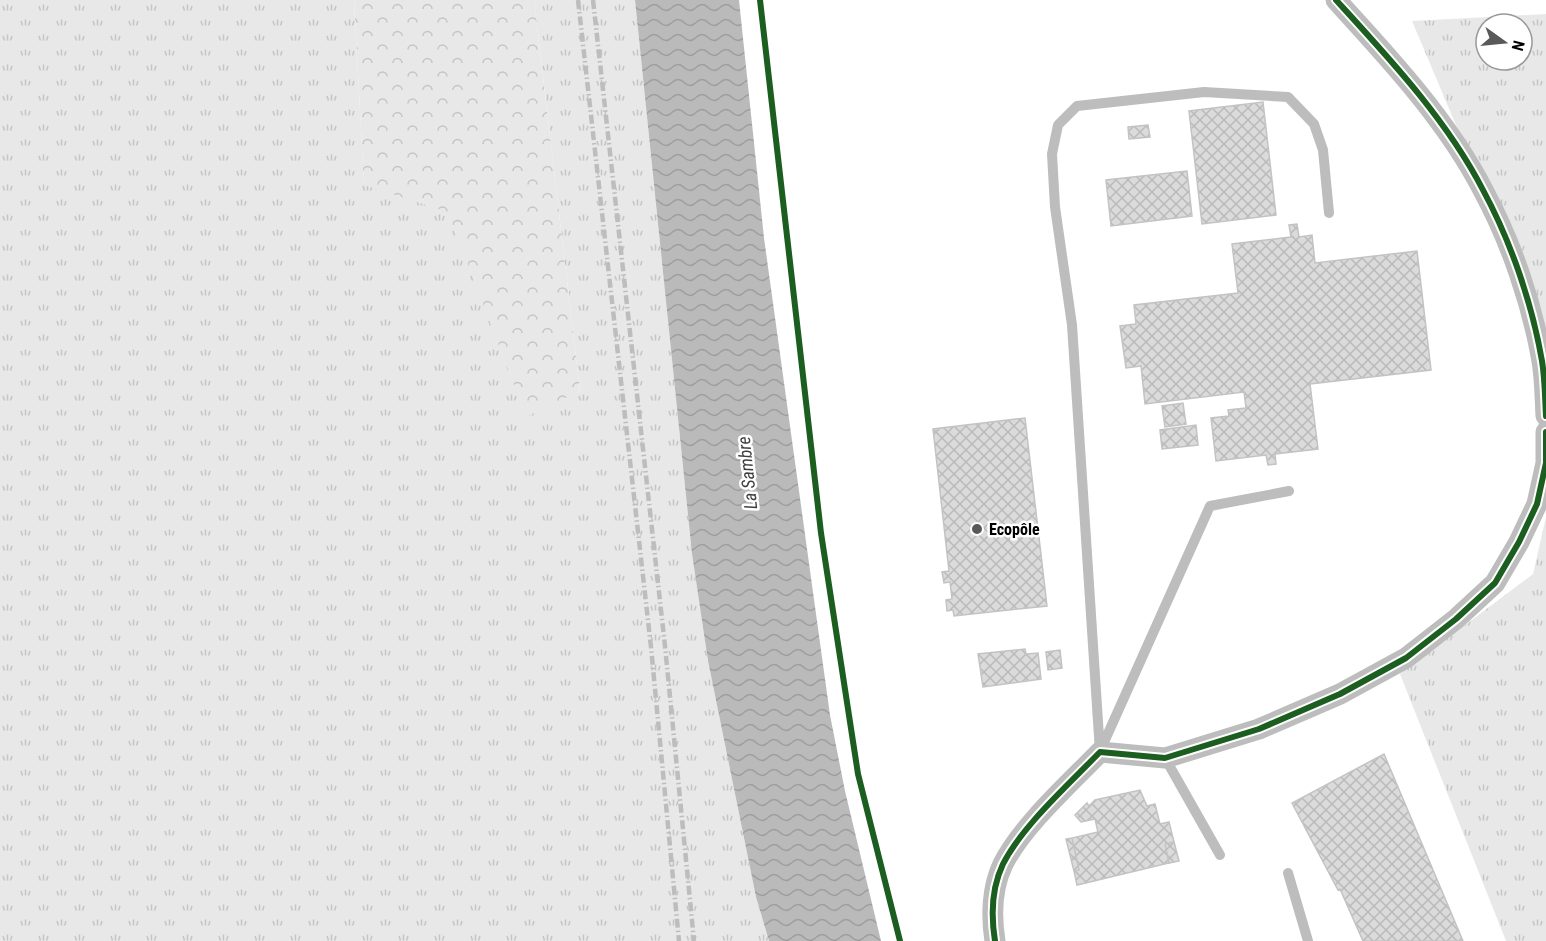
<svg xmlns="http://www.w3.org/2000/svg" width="1546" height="941" font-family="'Roboto Condensed',sans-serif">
<defs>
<pattern id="grass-tufts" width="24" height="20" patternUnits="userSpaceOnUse" patternTransform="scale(1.5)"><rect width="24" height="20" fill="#e8e8e8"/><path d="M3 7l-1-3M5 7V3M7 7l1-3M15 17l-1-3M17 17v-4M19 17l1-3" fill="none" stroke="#c5c5c5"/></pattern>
<pattern id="forest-crowns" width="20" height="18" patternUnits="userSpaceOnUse" patternTransform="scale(1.5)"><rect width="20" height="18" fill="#e8e8e8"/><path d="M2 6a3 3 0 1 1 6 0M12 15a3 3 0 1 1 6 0" fill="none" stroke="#c5c5c5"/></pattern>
<pattern id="water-waves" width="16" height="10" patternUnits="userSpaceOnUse" patternTransform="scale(1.5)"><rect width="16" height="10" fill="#bababa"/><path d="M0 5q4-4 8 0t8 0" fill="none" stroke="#9e9e9e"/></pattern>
<pattern id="building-cross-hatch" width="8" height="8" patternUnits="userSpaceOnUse" patternTransform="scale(1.5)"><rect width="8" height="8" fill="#dbdbdb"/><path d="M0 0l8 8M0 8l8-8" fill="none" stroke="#bababa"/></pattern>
</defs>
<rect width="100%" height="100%" fill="#fff"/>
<path fill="url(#grass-tufts)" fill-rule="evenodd" d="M0,0h354l10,184 84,27 78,205 54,-25 -46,-391h101l57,554 16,107 48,236 13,44h-769z
M1546,14v316l-63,-141 -71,-168zM1486,24h36v36h-36z
M1546,517v424h-40l-106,-267 133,-100z"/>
<path fill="url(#forest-crowns)" d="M354,0h180l46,391 -54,26 -78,-205 -84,-27z"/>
<path fill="url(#water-waves)" d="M635,0h104l25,238 66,477 15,76 36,150h-112l-13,-44 -48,-236 -16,-107z"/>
<path fill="url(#building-cross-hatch)" stroke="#c3c3c3" stroke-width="1.5" d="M1263,102l13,113 -74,9 -13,-113z
M1148,125l2,12 -21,2 -1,-12z
M1187,171l5,45 -81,10 -5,-46z
M1297,224l2,13 13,-2 3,28 102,-12 14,119 -121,14 8,65 -43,5 1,10 -8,1 -2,-10 -50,6 -5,-43 18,-2 -1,-6 18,-2 -2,-16 -99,12 -4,-38 -15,2 -6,-42 16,-2 -2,-19 104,-12 -6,-49 59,-7 -2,-12z
M1183,403l3,21 -21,3 -3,-21z
M1025,418l22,188 -93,10 -1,-6 -6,1 -1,-11 6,-1 -2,-17 -6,1 -2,-11 7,-1 -16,-142z
M1196,425l2,20 -36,4 -2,-19z
M1025,649l1,5 12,-1 3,26 -58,8 -5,-33z
M1060,650l2,18 -14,2 -2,-18z
M1384,754l79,187h-100l-23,-52 -2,1 -46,-87z
M1140,790l7,16 8,-2 5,20 9,-2 5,20 -9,2 4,19 -92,22 -3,-14 5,-1 -7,-32 26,-6 -3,-13 -14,3 -6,-7 12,-12 2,3 6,-6z
M1072,838l7,32 -5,1 -8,-32z
M1174,842l5,19 -10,2 -4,-19z"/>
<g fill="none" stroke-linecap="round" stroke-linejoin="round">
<path stroke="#bdbdbd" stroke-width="10" d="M1101,749l109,-243 79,-15
M1100,752l-28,-427 -17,-118 -3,-53 6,-29 19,-19 127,-14 84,5 26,27 9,26 6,63
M1165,758l55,97
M1288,873l20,68"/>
<path stroke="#bdbdbd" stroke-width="21" d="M1336,0c53,58 111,120 147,190 28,52 49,113 59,171 3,18 3,37 4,55
M995,941c-4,-25 -3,-54 8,-77 20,-39 66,-80 97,-112l65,6 94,-29 81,-35 66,-36 50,-39 39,-36 24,-41 18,-38 9,-41v-31"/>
<path stroke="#bdbdbd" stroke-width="4.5" stroke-dasharray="9 3 1.5 3" stroke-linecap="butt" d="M578,0l73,647 28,294
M593,0l72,646 29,295"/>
<g stroke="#fff" stroke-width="10">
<path id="cycleway" d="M760,0l61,533 37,241 42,167
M1336,0c53,58 111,120 147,190 28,52 49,113 59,171 3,18 3,37 4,55
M995,941c-4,-25 -3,-54 8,-77 20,-39 66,-80 97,-112l65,6 94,-29 81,-35 66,-36 50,-39 39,-36 24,-41 18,-38 9,-41v-31"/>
</g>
<use href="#cycleway" stroke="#1b5e20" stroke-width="6"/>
</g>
<circle fill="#595959" stroke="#fff" stroke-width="2" cx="977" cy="529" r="6"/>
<g text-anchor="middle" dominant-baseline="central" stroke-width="5" stroke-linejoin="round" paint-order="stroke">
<g font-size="16" font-weight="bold" fill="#000" stroke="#fff" text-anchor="start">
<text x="989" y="529">Ecopôle</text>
</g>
<g font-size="18" font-style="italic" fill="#3d3d3d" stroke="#fff">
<text transform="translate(747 473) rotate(-96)">La Sambre</text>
</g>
</g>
<g transform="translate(1504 42) rotate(105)"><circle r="28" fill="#ffffff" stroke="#999999" stroke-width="1.5"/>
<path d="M0-4.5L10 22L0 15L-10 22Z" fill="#595959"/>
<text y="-9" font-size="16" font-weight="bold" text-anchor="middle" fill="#000000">N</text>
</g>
</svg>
